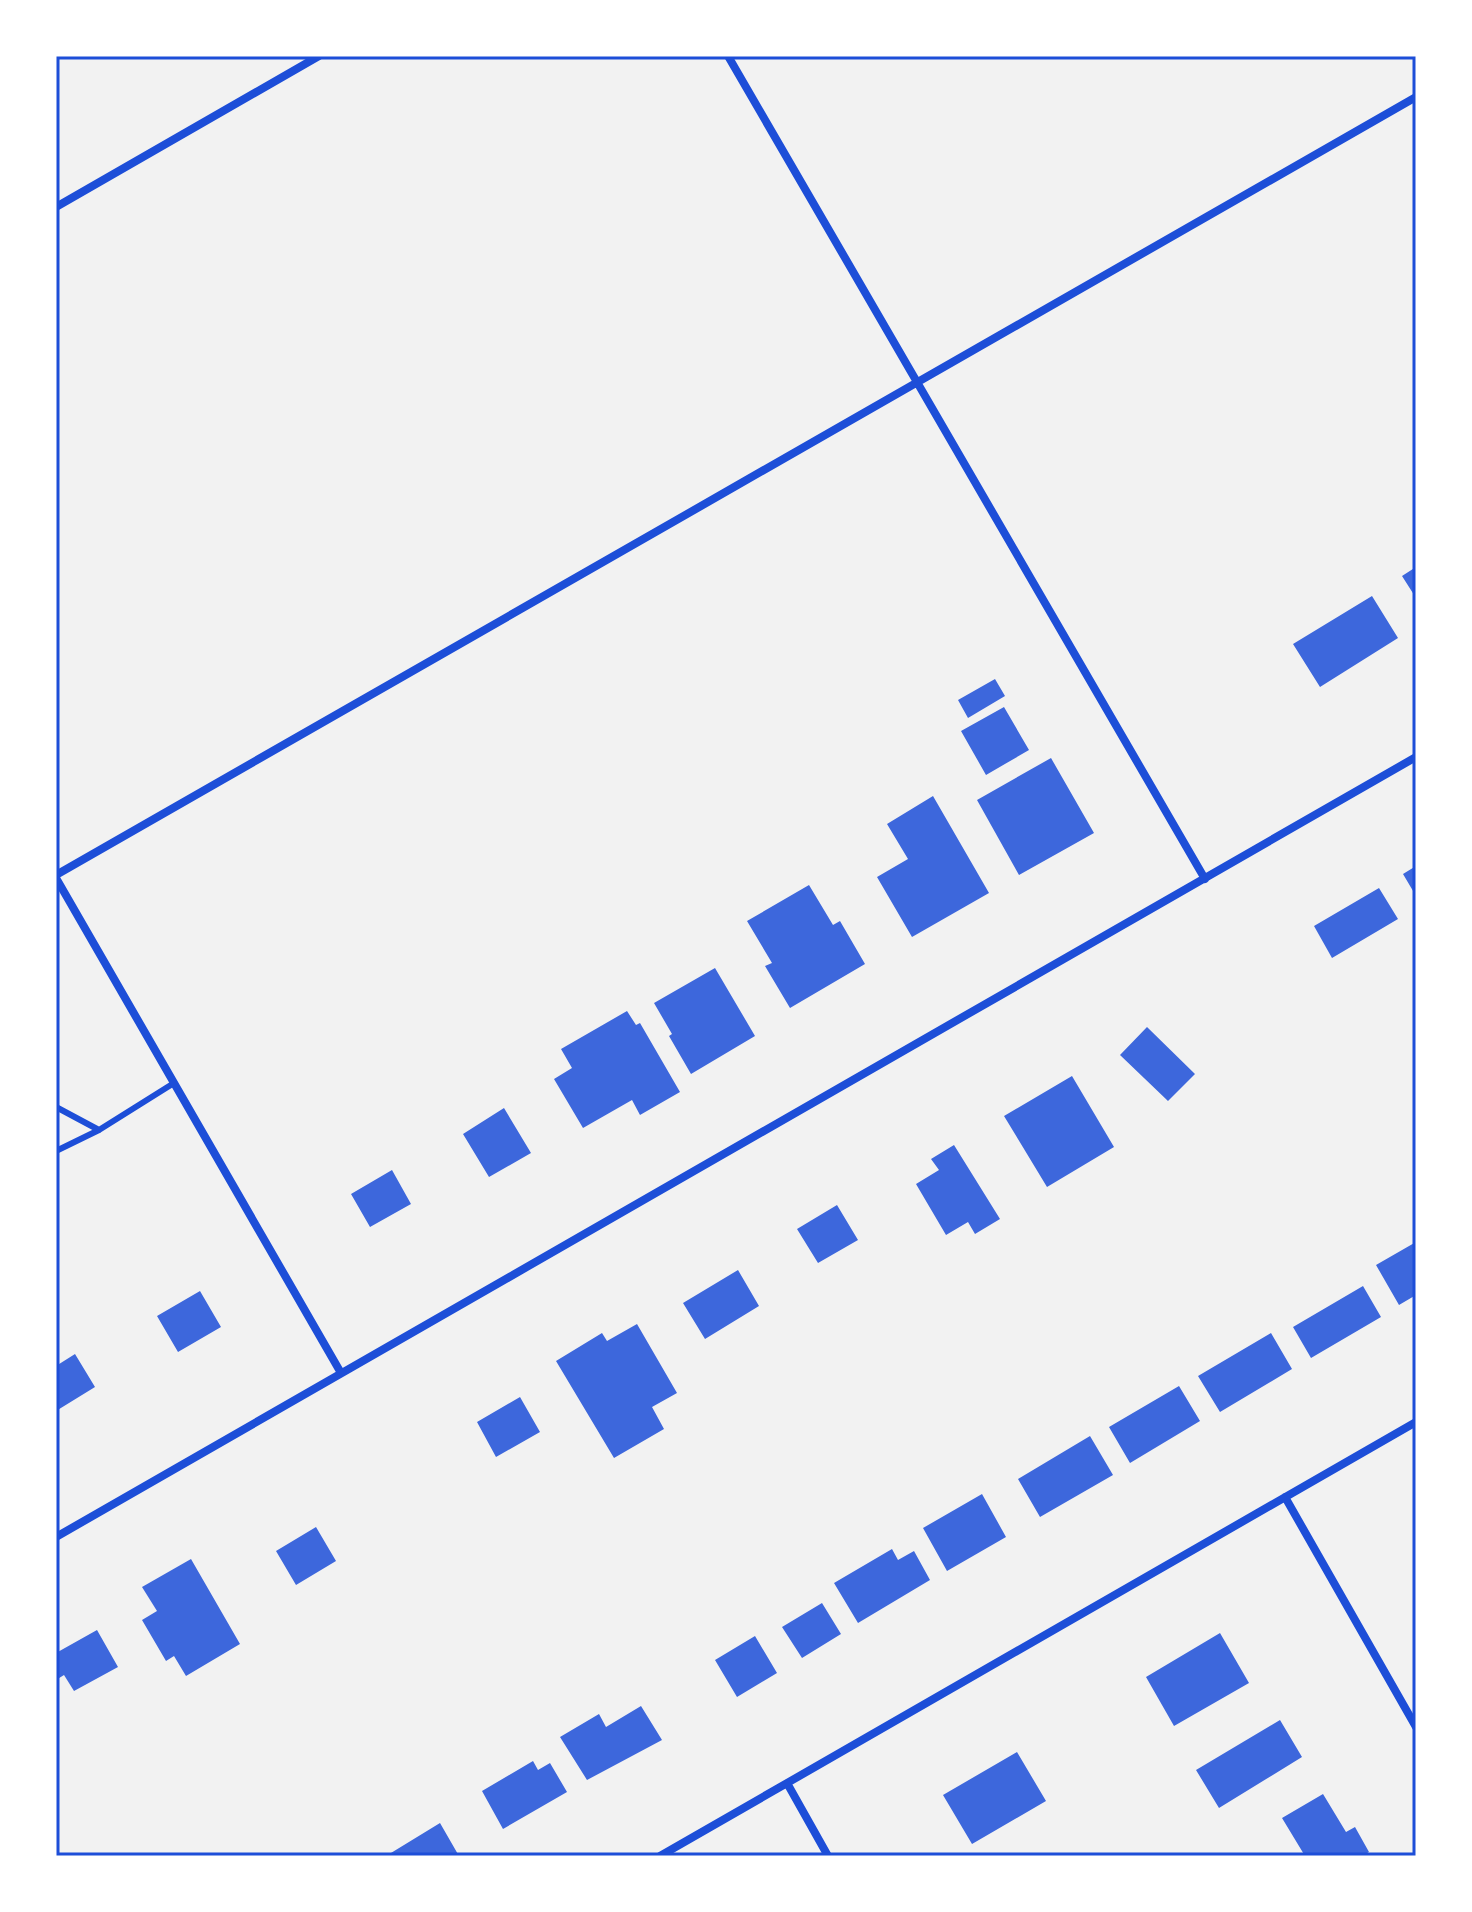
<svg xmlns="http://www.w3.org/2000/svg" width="1472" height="1912" font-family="Montserrat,sans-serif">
<rect width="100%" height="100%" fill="#f2f2f2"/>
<path fill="#3d67dc" d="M1416,567v31l-14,-22z
M1372,596l26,42 -78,49 -27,-43z
M995,679l10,17 -37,22 -10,-18z
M1004,707l25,43 -43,25 -25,-44z
M1051,758l43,75 -75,42 -42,-75z
M933,796l56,97 -77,44 -35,-60 31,-18 -21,-35z
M1416,866v30l-13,-22z
M809,885l24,40 7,-4 25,43 -75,44 -25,-42 7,-3 -25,-42z
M1379,888l19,31 -66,39 -18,-32z
M715,968l40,68 -64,38 -22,-38 3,-2 -18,-31z
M627,1011l9,14 4,-2 40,69 -40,23 -8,-15 -49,28 -29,-49 18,-11 -11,-19z
M1147,1027l48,47 -27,27 -48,-46z
M1072,1076l42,71 -67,40 -43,-71z
M504,1108l27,45 -42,24 -26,-43z
M954,1145l46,74 -25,15 -7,-12 -22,13 -30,-51 23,-14 -8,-11z
M392,1170l19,34 -41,23 -19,-33z
M837,1205l21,35 -40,23 -21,-34z
M1416,1242v53l-17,10 -23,-40z
M738,1270l21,36 -54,33 -22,-36z
M1363,1286l18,31 -70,41 -18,-31z
M200,1291l21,36 -43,25 -21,-36z
M637,1324l40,69 -25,14 12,22 -50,29 -58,-97 46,-28 5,8z
M1271,1333l21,36 -72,43 -22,-36z
M75,1354l20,33 -39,24v-45z
M1179,1386l21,35 -70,42 -21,-36z
M520,1397l20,35 -44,25 -19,-35z
M1090,1436l23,39 -73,42 -22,-38z
M982,1494l24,43 -59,34 -24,-43z
M316,1527l20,34 -40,24 -20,-34z
M892,1549l6,11 16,-9 16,29 -72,43 -24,-40z
M191,1559l49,85 -54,32 -12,-20 -8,5 -24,-41 15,-9 -15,-24z
M822,1603l19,31 -39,24 -20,-31z
M97,1630l21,37 -44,24 -10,-16 -8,5v-27z
M1220,1633l29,50 -75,43 -28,-49z
M755,1636l22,37 -40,24 -22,-37z
M641,1706l21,34 -75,40 -27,-43 39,-23 7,13z
M1280,1720l22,37 -83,51 -23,-38z
M1017,1752l29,49 -74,43 -29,-49z
M533,1761l5,9 12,-7 17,29 -64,37 -21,-38z
M1323,1794l23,38 9,-5 14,25 -7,4h-57l-23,-38z
M440,1823l19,33h-73z"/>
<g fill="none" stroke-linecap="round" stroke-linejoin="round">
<path stroke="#1d4ed8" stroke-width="6" d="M56,1107l43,23
M56,1151l43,-21 75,-47"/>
<path stroke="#1d4ed8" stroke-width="8" d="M728,56l477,823
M56,207l263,-151
M56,875l1360,-778
M56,878l285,495
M1285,1497l131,230
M56,1537l1360,-780
M787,1783l41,73
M660,1856l756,-434"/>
</g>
<rect width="1472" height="1912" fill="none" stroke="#ffffff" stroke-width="116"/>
<rect x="58" y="58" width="1356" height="1796" fill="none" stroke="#1d4ed8" stroke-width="3"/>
</svg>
